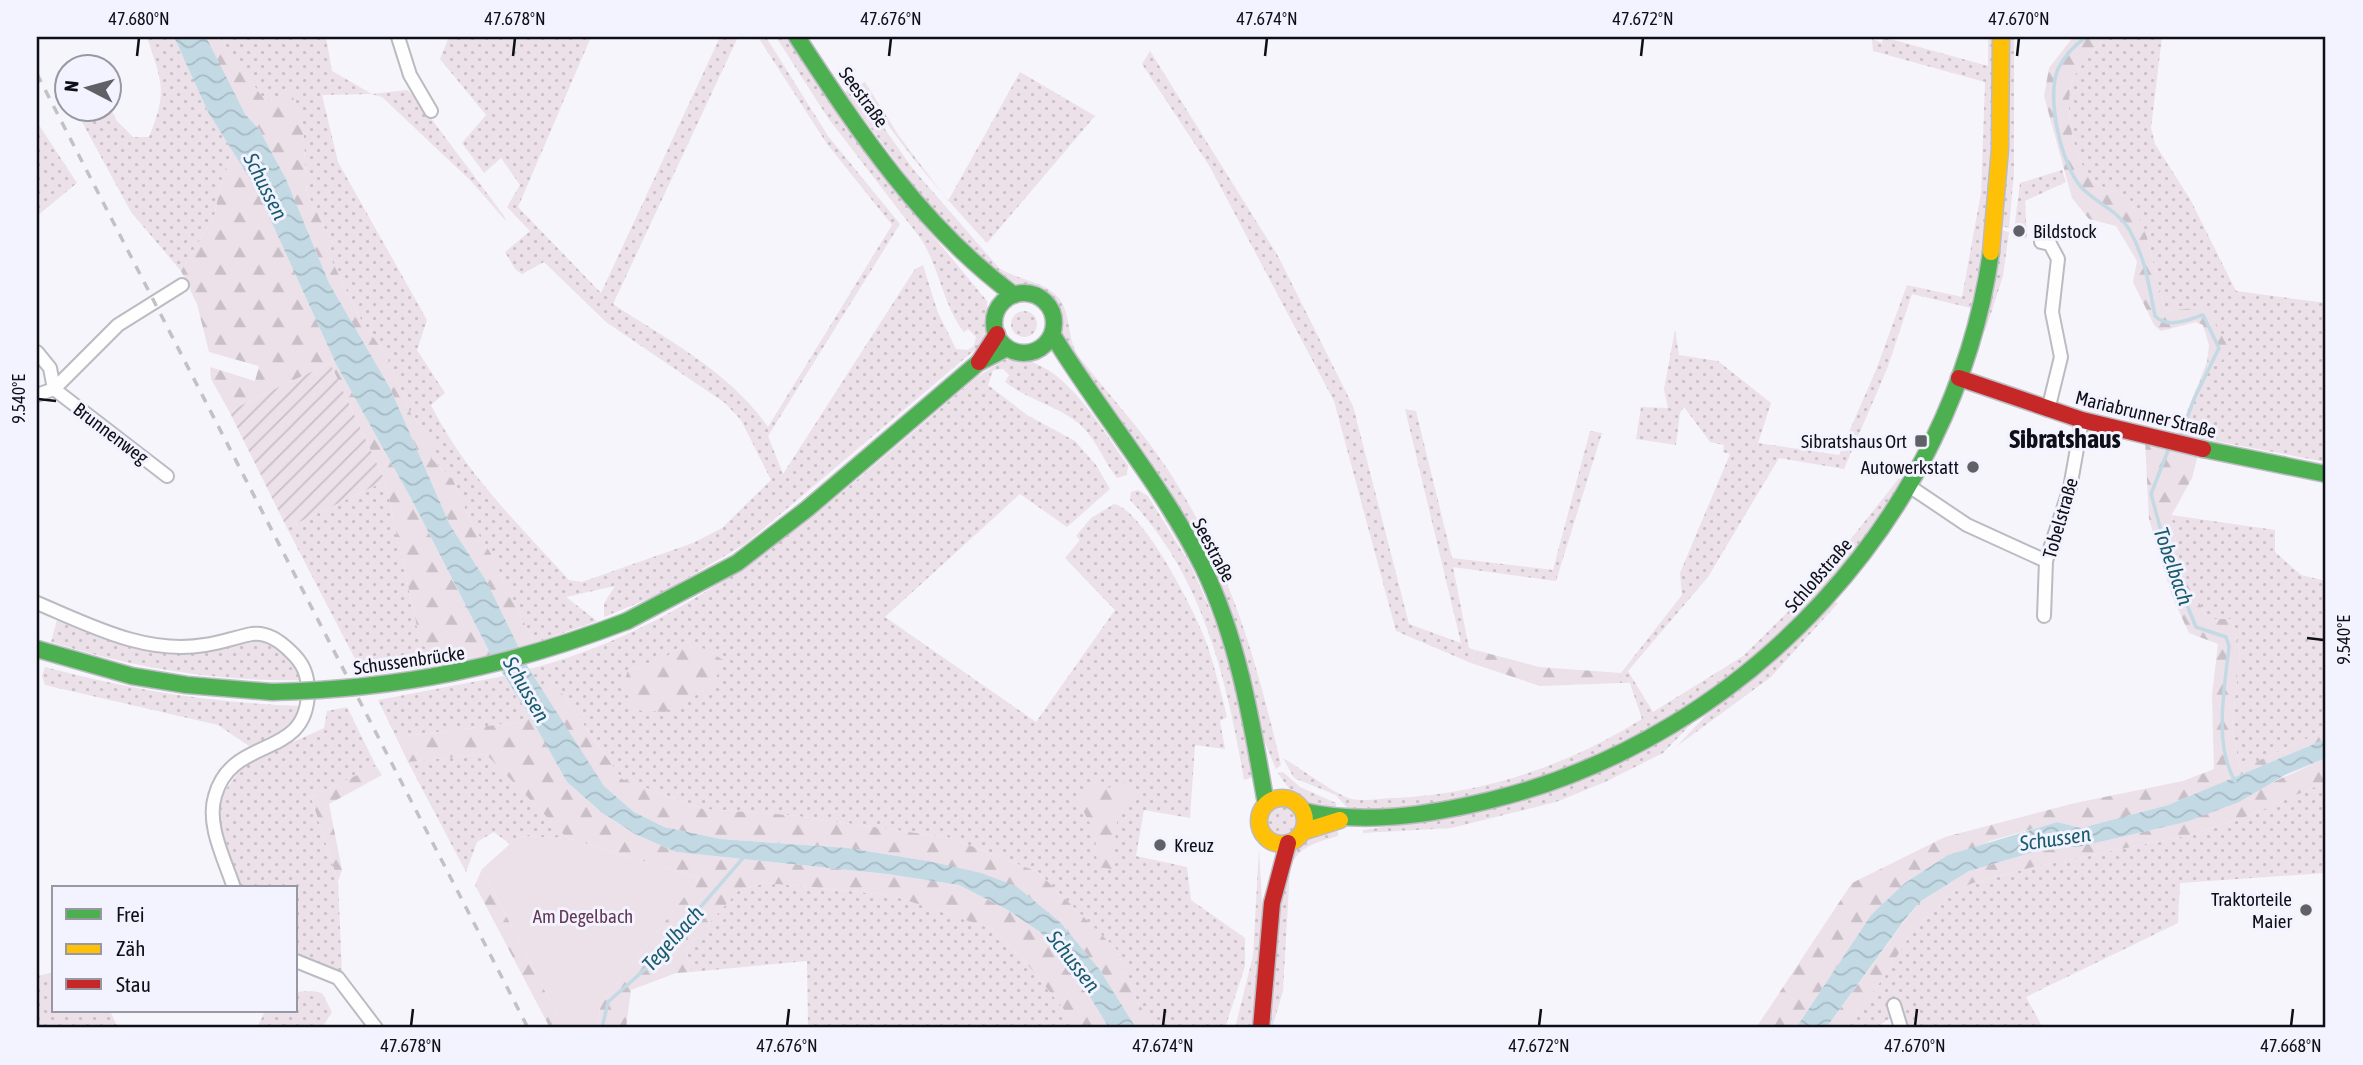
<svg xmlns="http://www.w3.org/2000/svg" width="2363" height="1065" font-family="'Asap Condensed',sans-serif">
<defs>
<pattern id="grass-dots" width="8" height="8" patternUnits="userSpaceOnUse" patternTransform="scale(1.75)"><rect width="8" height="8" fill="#ece0e9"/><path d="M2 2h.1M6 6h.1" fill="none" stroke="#c9bfc7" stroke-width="1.8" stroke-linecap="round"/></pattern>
<pattern id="forest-firs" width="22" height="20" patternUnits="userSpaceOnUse" patternTransform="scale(1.75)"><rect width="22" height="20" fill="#ece0e9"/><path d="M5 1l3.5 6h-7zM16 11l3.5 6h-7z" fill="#c9bfc7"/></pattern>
<pattern id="garden-furrows" width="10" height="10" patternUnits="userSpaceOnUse" patternTransform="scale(1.75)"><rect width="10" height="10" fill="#ece0e9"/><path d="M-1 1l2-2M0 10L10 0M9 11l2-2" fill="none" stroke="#c9bfc7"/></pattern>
<pattern id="water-waves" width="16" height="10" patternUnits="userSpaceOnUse" patternTransform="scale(1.75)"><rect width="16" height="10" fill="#c3dae5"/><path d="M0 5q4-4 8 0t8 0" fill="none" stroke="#a6bac4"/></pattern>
</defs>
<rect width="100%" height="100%" fill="#f5f5fb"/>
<path fill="url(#grass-dots)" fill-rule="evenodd" d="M147,37h27l34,75 25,39 -10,23 -9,43 -33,54 -50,-59 -56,-103 33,-1 1,-2 8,15 16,16h16c19,-47 13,-54 -2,-100z
M219,37h107l6,34 40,23 35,-4 8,7 89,119 2,5 -35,-40 -89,-84 -10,-3 -50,1 16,67 89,158 -10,30 28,43 -14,12c34,68 87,119 138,175l13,2 111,-39 29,-15 49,-48 -30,-60 -16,-17 -119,-81 -62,-60 -22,12 -7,-5 -10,-17 25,-21 -23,-24 13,-22 -19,-27 -17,15 -22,-30 24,-28 -46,-56 9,-22h142l-73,170 83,86 119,-256h18l-125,267c56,37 116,67 155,123l124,-202 -65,-81 -69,-107h8l62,99 72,88 -132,212 15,38 132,-205 8,-4 15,48 18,36 12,1 6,-4 2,-9 -8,-8 -4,3c-21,-27 -24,-63 -43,-93l-93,-121 -52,-81h11l90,131 110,133v32l-10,15 -232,196 -85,50 -56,23v-14l11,-17 -49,11 31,24 -63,22 -44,-91 -18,-27 -19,-45 -21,-21v-19l-21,-26 -24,-57 -27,-39 -33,-67 5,-8 -25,-50 -4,-65 -12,-36 -25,10z
M1883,37l105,29v-29h6l-5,176 -18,95 -59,-14 -25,75 -43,100 -65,-11 -71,119 -80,94 25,41 90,-56 69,-68 87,-110 4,3c-21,32 -41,68 -66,96 -91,100 -195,172 -325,211 -49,15 -110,19 -162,23l-14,-16 -42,-17 -11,-20c16,9 54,38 69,41 12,3 30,-1 43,-1 89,-4 171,-32 247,-79l-12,-36h-10l1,-10 61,-78 -2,-22 50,-119 -7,-2 1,-7 -14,-3 -26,-35 -4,6 -4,32 -40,-6 5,-32 27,1 -4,-19 11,-59 4,25 39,6 53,42 -13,40 81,12 37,-85 31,-85 55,12 19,-104 4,-111 -112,-31 -1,-12 10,4z
M2008,37h6v134l-5,57 -8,-2z
M2105,37h57l-11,91 4,16 35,55 46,92 90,12v159l-148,-28 29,-72 10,4 -11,-58 -41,3 -18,-74 -18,-39c-11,-5 -25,-9 -34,-16 -22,-18 -34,-82 -20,-107 8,-13 20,-26 30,-38z
M1150,51l128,205 75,150 56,218 52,19 -56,-234 11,2 36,147 101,12 37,-139 12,2 -46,148 -103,-14 16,81 6,2 -4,13 -75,-32 -62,-230 -124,-234 -68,-103z
M1020,72l75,44 -108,127c-46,-50 -91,-101 -126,-159l4,-2 34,54 49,65z
M847,90l9,1 9,10 48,68 86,99c18,12 41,12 57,27 17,17 9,44 24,63 29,37 62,72 88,112 61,93 88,188 113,295l-5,4 -13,-31 -20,-83 -184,-320 1,-16 -9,-18 -17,-10 -24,-5 -85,-84 -80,-109z
M37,122l40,61 -40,33z
M2062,170l4,12 -41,19 2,37h-14l7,-55z
M2001,230l8,2 -6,44 -18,56z
M1011 324a13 13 0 1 1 26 0a13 13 0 1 1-26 0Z
M1021,359c48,9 80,70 107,106l-1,10 -10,3c-14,-18 -21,-40 -39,-55 -22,-18 -50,-23 -73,-41l4,-7 -6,-6 -10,1 -5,15 39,30 48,26 21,24 14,24 -43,38 -47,-33 -135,123 151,105 79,-112 -50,-52 15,-18 -4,-4 15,-18 23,-14c29,5 83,111 93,140 8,24 14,49 20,73l-7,4 5,28 -30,-4 -5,73 -46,-8 -8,46 51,11 4,33 54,38v28l-20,62h-71l-17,-27 -20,-51 -79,-78 -87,-34 -162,-23 -86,-6 -81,-30 -68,-97 -11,12 -14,-25c177,-45 313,-177 448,-292l27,-17zM689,640l-58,70 -3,-40 38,-13z
M385,481l36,164 36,17 -93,14 -77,-148z
M1138,490l10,6 43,70 32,73 34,137 -13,4c-17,-100 -41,-204 -114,-280l1,-8z
M2171,515l104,15v22l26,23 25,6v149l-86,39 -8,-41 8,-78 -9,-31h-23l-27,-51z
M1833,602l5,1 -67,74 -94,69 34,-36z
M58,616c27,13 55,28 86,29 39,1 99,-16 134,1 13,6 20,21 26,34 -87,2 -171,-12 -253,-38z
M45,667c85,23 168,36 256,39 -11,30 -23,31 -52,40l-31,-21 -173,-40 -3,-9z
M504,676l24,37 -7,9 -125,15 -18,-37z
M347,707l29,59 -65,31 27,84 4,92 -46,-17v-68h-57l-20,-55 -1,-22 7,-20 18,-26 81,-37 3,-17z
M1695,720l-32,33 -58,29 -49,20 -105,26 -88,5v-3l50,-7z
M486,754l81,84 -48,-2 -9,8 -16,-12 -17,10 -11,30 -58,-110z
M1283,772l17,15 36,16v6c-31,-3 -41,-10 -58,-36z
M2326,782v91l-146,10 -2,40 -152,74 17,31h-137l-9,-28 -9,4 4,13 -17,11h-30l39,-51 28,-45 43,-41 18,-8 60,-16 157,-32 58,-19z
M1264 821a17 17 0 1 1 34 0a17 17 0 1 1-34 0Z
M1338,831v5c-21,6 -40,10 -48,32l-7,123 -11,37h-4c4,-36 9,-153 26,-178 10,-15 27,-16 44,-19z
M1259,849l4,71 -10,108h-18l18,-72z
M766,883l125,12 101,34 36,36 51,63h-271l-1,-67 -116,11 -5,-23 53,-59z
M54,972v39h56l8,17h-81v-52z
M312,991l10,2 10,19 -10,16h-65l8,-17h31v-19z"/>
<path fill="url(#forest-firs)" d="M206,37h13l47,65 25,-11 12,37 4,65 25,50 -5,8 33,67 27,39 24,57 21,26v19l21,21 19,45 18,27 44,91 -16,4 -31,-65 -37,-57 -60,-137 -61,-105 -43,-104 -27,-50 -14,-15 -10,-18z
M2073,37h32c-10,12 -22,25 -30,38 -14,25 -2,89 20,107 9,7 23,11 34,16l18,39 18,74 41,-4 24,44 -13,15 -10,-4 2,-17 -6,-20 -7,-3 -35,9 -7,-6 -21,-43 4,-21 -21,-35 -27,-7 -17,-21 -28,-102 5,-28z
M233,151l24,39 79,174 78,140 77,151 -34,7 -36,-17 -36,-164 -55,-118 -101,48 -18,-32 -1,-12 45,14 4,-15 -50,-14 -12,-48 -16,-33 33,-54 9,-43z
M2145,440l54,11 -7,27 -21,38 10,52 27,51h23l9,31 -8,78 8,41 86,-39v9l-158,66 -87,23 -24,-6 -67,19 -119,74 -75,113h-40l96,-145 93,-46 130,-34 108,-22 31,-12 -2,-74 6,-51 -29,-11 -17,-37 -23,-77z
M689,640l36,21 -15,27 -45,24 -34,-2 -3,-22 -4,-5 4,-13 38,-13z
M1475,650l64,17 82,6 -1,10 -80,3 -69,-23z
M554,682l68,97 81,30 86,6 162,23 87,34 79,78 20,51 17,27h-18l-36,-58 -39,-47 -133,-62 -80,-13 -127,-9 -58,-12 -29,-15 -30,-26 -61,-92z
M528,713l39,69 34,30 34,22 41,18 211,22 72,11 47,24 34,23 31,34 38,62h-30l-51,-63 -36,-36 -101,-34 -125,-12 -27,7 -53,59 5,23 -15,1 -45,17 -5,38h-28l2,-23 99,-127 -132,-40 -81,-84 -78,8 -12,-25 125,-15z
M2326,758v24l-78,34 -58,19 -157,32 -60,16 -18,8 -43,41 -28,45 -39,51h-19l80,-109 15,-18 48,-30 85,-25 24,1 108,-25z
M376,766l6,9 -53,29 13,66 -4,11 -27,-84z
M1100,780l8,8 17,-6 12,10 -19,21 -6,56 -15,-2 -2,-33 -17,-34z
M482,869l82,159h-14l-75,-143z"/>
<path fill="#ece0e9" d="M519,836l48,2 132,40 -99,127 -2,23h-34l-82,-159z"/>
<path fill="url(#garden-furrows)" d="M330,363l55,118 -98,47 -58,-117z"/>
<path fill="url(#water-waves)" d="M174,37h32l39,77 14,15 27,50 43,104 61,105 60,137 37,57 42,87 75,117 30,26 30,15 57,12 127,9 80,13 53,12 35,13 45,37 39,47 36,58h-27l-38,-62 -31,-34 -34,-23 -47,-24 -72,-11 -211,-22 -41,-18 -34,-22 -34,-30 -39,-69 -37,-58 -77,-151 -78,-140 -79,-174 -49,-78z
M2326,739v19l-41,17 -46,27 -53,20 -108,25 -24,-1 -85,25 -48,30 -15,17 -80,110h-30l75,-113 34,-32 43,-28 109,-33 24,6 87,-23z"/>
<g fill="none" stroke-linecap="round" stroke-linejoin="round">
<path stroke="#c3dae5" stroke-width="3.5" d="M2086,37c-11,8 -22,19 -28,32 -12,28 3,95 23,118 15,16 36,23 48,42 16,28 20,56 26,87 13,13 32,4 48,-1l16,33 -25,51 -13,36
M2169,448l-18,46 19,70 26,63 30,10 3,9c-4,41 -16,98 6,135
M602,1028l6,-26 43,-38 92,-106"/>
<g stroke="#bbbbc2" stroke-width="16">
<path id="street" d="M398,37l12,38 21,36
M2041,242l9,2 8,15 -6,53 9,45 -13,53
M37,352l13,16 4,21
M54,389l113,87
M37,395l17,-6 64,-64 64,-40
M1909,486l58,39 79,36
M37,603c53,22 108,52 168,42 16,-2 31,-8 47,-11 14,-2 28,7 38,17 13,12 18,23 18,41 -1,69 -76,42 -93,104 -9,29 10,64 19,92
M2044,616l2,-55 24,-73 12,-68
M296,961l42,17 38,50
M1894,1005l7,23"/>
</g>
<g stroke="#bbbbc2" stroke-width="19">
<path id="fast" d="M797,37c62,95 125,190 217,258
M994 323a30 30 0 1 1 60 0a30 30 0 1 1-60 0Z
M1052,334c48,79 110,150 151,233 36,74 49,157 63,237
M2203,449l123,25
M627,621l110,-58 70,-54 171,-146 29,-15
M37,649l95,27 55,9 85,7
M1303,811c62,14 126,4 188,-11 255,-62 463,-285 500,-548"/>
</g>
<g stroke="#bbbbc2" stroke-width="19">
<path id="slow" d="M1991,252l9,-103 1,-112
M1259 821a23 23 0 1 1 46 0a23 23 0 1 1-46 0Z
M1302,832l38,-12"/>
</g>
<g stroke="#bbbbc2" stroke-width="19">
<path id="jam" d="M979,362l18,-28
M1959,378l123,42 121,29
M1261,1028l11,-125 16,-60"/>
</g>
<use href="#street" stroke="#fefefe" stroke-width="12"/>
<use href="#fast" stroke="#4caf50" stroke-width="16"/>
<use href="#slow" stroke="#ffc107" stroke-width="16"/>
<use href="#jam" stroke="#c62828" stroke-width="16"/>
<path stroke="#c2c2c5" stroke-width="3.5" stroke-dasharray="9 9" stroke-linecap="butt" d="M37,74l491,954"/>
<g stroke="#bbbbc2" stroke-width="19" stroke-linecap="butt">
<path id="fast-bridge" d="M272,692c128,-3 236,-25 355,-71"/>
</g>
<use href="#fast-bridge" stroke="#4caf50" stroke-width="16"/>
</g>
<path fill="none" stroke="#0f0f18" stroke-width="2.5" d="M137,56l2,-18M513,56l2,-18M889,56l2,-18M1265,56l2,-18M1641,56l2,-18M2017,56l2,-18M38,399l18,2M2307,638l17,2M411,1026l2,-17M787,1026l2,-17M1163,1026l2,-17M1539,1026l2,-17M1915,1026l2,-17M2291,1026l2,-17"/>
<g fill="#606067" stroke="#f2f3fe" stroke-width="2.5">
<circle cx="2019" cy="231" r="7"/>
<rect x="1914" y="434" width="14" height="14" rx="3.5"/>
<circle cx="1973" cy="467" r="7"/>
<circle cx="1160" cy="845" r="7"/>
<circle cx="2306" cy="910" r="7"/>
</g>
<g text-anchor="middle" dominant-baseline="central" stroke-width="6" stroke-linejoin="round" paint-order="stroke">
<g font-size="19" fill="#0f0f18" stroke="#f2f3fe">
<text transform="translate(864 97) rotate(54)">Seestraße</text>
<text transform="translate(2146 414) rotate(14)">Mariabrunner Straße</text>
<text transform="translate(111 433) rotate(37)">Brunnenweg</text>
<text transform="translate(2060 518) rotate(-74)">Tobelstraße</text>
<text transform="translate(1214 550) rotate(62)">Seestraße</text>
<text transform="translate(1818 575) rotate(-49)">Schloßstraße</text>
<text transform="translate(409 660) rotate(-8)">Schussenbrücke</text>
</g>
<g font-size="19" fill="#0f0f18" stroke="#f2f3fe" text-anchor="end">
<text x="2033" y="231" text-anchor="start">Bildstock</text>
<text x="1907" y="441">Sibratshaus Ort</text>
<text x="1959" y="467">Autowerkstatt</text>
<text x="1174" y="845" text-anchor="start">Kreuz</text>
<text x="2292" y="899">Traktorteile<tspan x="2292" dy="22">Maier</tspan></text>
</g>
<g font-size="19" fill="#643953" stroke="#f2f3fe">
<text x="583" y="916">Am Degelbach</text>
</g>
<g font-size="21" font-style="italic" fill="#1a5b6e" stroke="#f2f3fe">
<text transform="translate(266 186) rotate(63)">Schussen</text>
<text transform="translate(2174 566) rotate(71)">Tobelbach</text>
<text transform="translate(527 689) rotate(60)">Schussen</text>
<text transform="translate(2055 838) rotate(-8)">Schussen</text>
<text transform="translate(672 938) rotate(-48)">Tegelbach</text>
<text transform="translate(1074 961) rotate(52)">Schussen</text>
</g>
<g font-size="26" font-weight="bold" fill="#0f0f18" stroke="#f2f3fe">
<text x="2065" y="439">Sibratshaus</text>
</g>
</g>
<rect width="2363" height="1065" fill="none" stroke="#f2f3fe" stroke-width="77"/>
<rect x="52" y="886" width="245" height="126" fill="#f2f3fe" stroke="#9798a2" stroke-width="2"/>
<rect x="66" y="909" width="35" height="10" fill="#4caf50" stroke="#9798a2" stroke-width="2"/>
<text x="116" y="922" font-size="21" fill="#0f0f18">Frei</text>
<rect x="66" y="944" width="35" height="10" fill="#ffc107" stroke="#9798a2" stroke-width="2"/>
<text x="116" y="956" font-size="21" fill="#0f0f18">Zäh</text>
<rect x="66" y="979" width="35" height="10" fill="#c62828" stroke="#9798a2" stroke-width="2"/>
<text x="116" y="992" font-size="21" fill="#0f0f18">Stau</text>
<g transform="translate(88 88) rotate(276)"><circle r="33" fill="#f2f3fe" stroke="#9798a2" stroke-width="2"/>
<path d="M0-5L12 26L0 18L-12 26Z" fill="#606067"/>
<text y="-10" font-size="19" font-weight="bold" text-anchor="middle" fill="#0f0f18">N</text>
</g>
<rect x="38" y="38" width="2286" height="988" fill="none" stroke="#0f0f18" stroke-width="2.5"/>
<g font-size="18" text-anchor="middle" fill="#0f0f18">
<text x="139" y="25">47.680°N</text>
<text x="515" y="25">47.678°N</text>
<text x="891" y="25">47.676°N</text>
<text x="1267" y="25">47.674°N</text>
<text x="1643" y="25">47.672°N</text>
<text x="2019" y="25">47.670°N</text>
<text transform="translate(19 399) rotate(-90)" y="6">9.540°E</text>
<text transform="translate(2344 640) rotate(-90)" y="6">9.540°E</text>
<text x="411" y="1052">47.678°N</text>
<text x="787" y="1052">47.676°N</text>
<text x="1163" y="1052">47.674°N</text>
<text x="1539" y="1052">47.672°N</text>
<text x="1915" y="1052">47.670°N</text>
<text x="2291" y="1052">47.668°N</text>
</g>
</svg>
